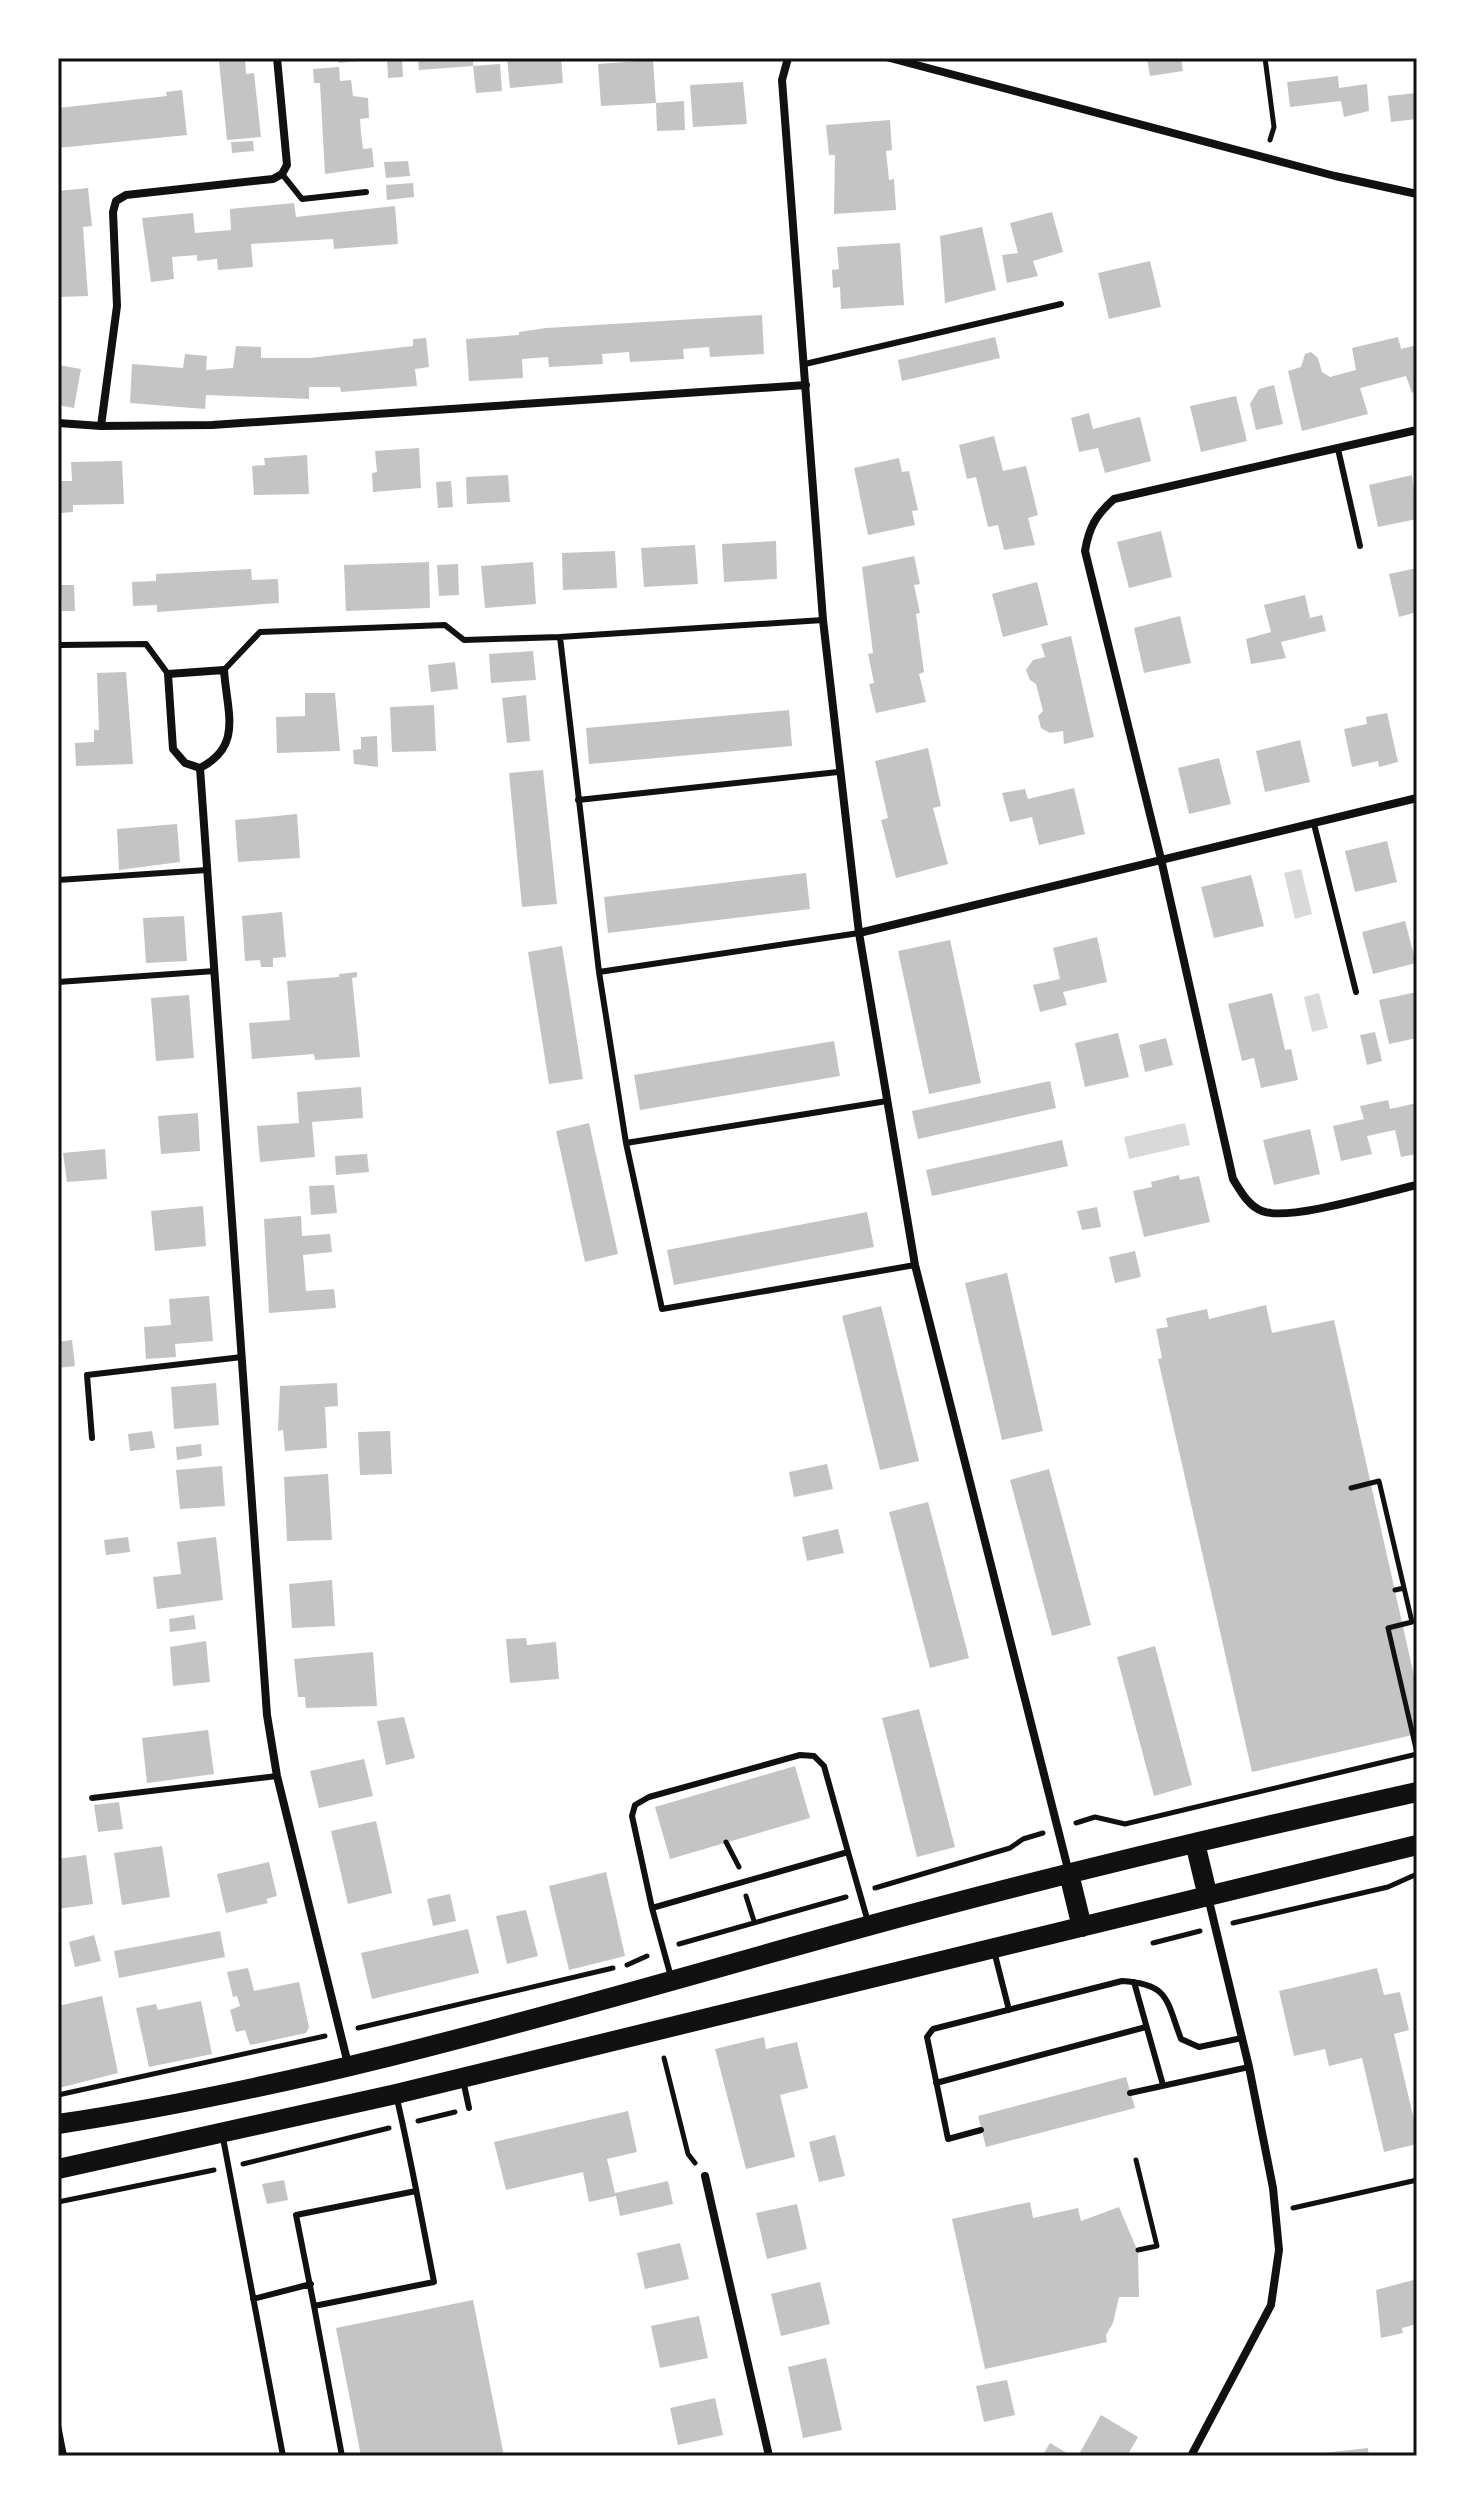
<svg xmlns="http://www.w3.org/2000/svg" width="1475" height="2514" font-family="Bitter,serif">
<rect width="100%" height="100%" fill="#fff"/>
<path fill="#d9d9d9" d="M1301,869l11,45 -17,5 -11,-46z
M1319,993l9,35 -16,4 -8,-35z
M1185,1123l5,22 -61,14 -5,-22z"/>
<path fill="#c4c4c4" d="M222,58h23l1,16 8,-1 7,64 -34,3 -8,-79z
M338,58h22v3l-21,2z
M387,58h15l1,19 -15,1z
M418,58h55v8l-54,4z
M507,58h54l2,25 -53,5z
M1147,58h34l2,13 -33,5z
M653,60l3,43 -55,3 -3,-42z
M500,64l2,27 -26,2 -3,-27z
M339,67l1,14 11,-1 2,16 15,2 1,20 -9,1 1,14 2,16 9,-1 2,19 -49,7 -5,-91h-6l-1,-14z
M1338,76l1,12 28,-4 2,27 -25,6 -3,-16 -51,6 -3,-25z
M743,82l4,42 -54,3 -3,-42z
M182,90l5,45 -129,13v-40l109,-12 -1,-4z
M1417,93v26l-26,3 -3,-26z
M684,101l1,29 -28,1 -1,-28z
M890,120l2,30 -6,1 3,29 5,-1 2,31 -62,4 1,-59h-6l-3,-30z
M253,141l1,10 -22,2 -1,-11z
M408,161l2,15 -24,2 -2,-16z
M413,183l1,14 -27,3 -1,-15z
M88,188l4,38 -9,1 5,69 -30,1v-106z
M294,203l2,14 99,-11 3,38 -64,5 -1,-10 -82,5 2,23 -35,3 -1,-11 -20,2v-6l-25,2 2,22 -23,3 -9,-64 51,-5 2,20 36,-3 -1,-21z
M1052,212l11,40 -30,9 5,15 -31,7 -5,-28 16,-2 -8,-30z
M982,227l14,63 -51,13 -5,-67z
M900,243l4,62 -63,4 -1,-22 -7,1 -1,-18 7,-1 -2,-22z
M1150,261l11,46 -52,12 -11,-46z
M762,315l2,39 -54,3 -1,-10 -26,2 1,10 -54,3 -1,-10 -13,1 -14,1 1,10 -54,3 -1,-10 -26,2 1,19 -54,3 -3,-42 53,-4v-3l27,-4z
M995,337l5,21 -98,23 -4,-21z
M1398,337l3,12 16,-4v47l-5,1 -6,-17 -46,12 8,26 -66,17 -14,-60 13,-4 4,-13 6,-2 7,6 4,14 8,5 26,-7 -4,-22z
M426,338l3,29 -14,2 2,17 -76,6 -1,-5h-31v12l-103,-4 -1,14 -75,-6 2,-39 51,4 2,-14 22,2 -1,14 27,-2 3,-22 25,1v11h49l103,-12v-7z
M58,365l23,4 -7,39 -16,-3z
M1274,385l9,39 -27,6 -6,-26 9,-15z
M1236,396l11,45 -46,11 -11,-46z
M1089,413l4,16 47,-12 11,44 -46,12 -7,-25 -19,4 -8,-34z
M994,436l9,35 23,-5 12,49 -10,3 7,27 -31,5 -6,-25 -10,2 -12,-50 -9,2 -8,-34z
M419,448l2,40 -48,4 -1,-19 5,-1 -2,-21z
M307,455l2,39 -55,1 -2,-29 13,-1 -1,-7z
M899,458l3,14 7,-1 9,39 -6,1 3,14 -47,10 -14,-67z
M122,461l2,43 -51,1v7l-12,1 -1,-32h12l-1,-19z
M508,475l2,27 -43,2 -1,-27z
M1412,475l5,44 -39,8 -9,-42z
M451,481l2,26 -15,1 -2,-26z
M1161,531l11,46 -43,11 -12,-46z
M776,541l1,38 -53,3 -2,-38z
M695,545l3,39 -54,3 -3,-39z
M615,551l2,37 -54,2 -1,-37z
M914,556l6,28 -6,1 6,28 -4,1 8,58 -5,2 7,28 -50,11 -7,-29 5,-1 -6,-29 5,-1 -11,-86z
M429,562l1,46 -84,3 -2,-46z
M533,562l3,42 -51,4 -4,-42z
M458,564l1,31 -20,1 -2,-31z
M1417,568v44l-18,5 -10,-43z
M251,569l1,11 26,-1 1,24 -122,9v-7l-24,1 -1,-24 24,-1v-7z
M1037,582l11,43 -45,12 -11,-43z
M61,585h13l1,26h-13z
M1305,595l5,23 12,-3 4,16 -45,11 5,16 -35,6 -5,-25 25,-7 -7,-27z
M1180,616l11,47 -47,10 -10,-45z
M1071,636l23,101 -30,7 -1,-13 -13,2 -9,-5 -3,-12 5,-5 -7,-27 -6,-4 -4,-10 7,-10 12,-3 -4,-13z
M533,651l3,29 -45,3 -2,-29z
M455,662l3,27 -27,3 -3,-27z
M126,672l7,92 -57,2 -1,-23 19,-1v-12h5l-2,-57z
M305,693h30l5,58 -63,2 -1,-36 29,-1z
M526,695l4,46 -23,2 -5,-45z
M434,705l2,46 -44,1 -2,-45z
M789,710l3,36 -203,18 -3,-36z
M1387,713l11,49 -19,5 -1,-6 -26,6 -8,-38 23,-5 -1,-7z
M377,736l1,31 -24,-3 -1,-14 8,-1v-12z
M1300,740l10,42 -45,10 -9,-41z
M928,748l13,58 -8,2 15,56 -52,14 -15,-58 7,-2 -13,-57z
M1219,758l12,46 -42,10 -11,-46z
M543,770l14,134 -35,3 -13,-134z
M1074,788l11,46 -46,11 -7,-28 -22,5 -8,-29 23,-4 3,10z
M297,814l3,44 -62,4 -3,-42z
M177,824l3,38 -61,8 -2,-41z
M1387,841l10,41 -42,10 -10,-41z
M806,873l4,36 -202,24 -4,-36z
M1251,875l13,51 -50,12 -13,-51z
M282,912l4,45 -13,1v9h-12l-1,-7 -15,1 -3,-45z
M184,916l3,45 -41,2 -3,-45z
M1405,921l11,42 -43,11 -11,-42z
M1097,937l10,45 -44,10 4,13 -27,7 -7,-27 27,-6 -7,-31z
M950,940l31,143 -52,11 -31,-143z
M562,946l21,133 -34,5 -21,-132z
M357,972v5l-5,1 8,79 -45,3 -1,-6 -62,5 -3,-36 41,-3 -3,-39 52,-4v-3z
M1417,992v46l-28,6 -10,-44z
M1272,993l13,57 6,-1 7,31 -37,8 -7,-30 -12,3 -14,-57z
M189,995l5,63 -38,3 -5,-63z
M1375,1032l7,29 -15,4 -7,-30z
M1118,1033l11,44 -44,10 -10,-44z
M1166,1038l7,27 -28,7 -6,-27z
M834,1041l6,35 -200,34 -6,-35z
M1050,1081l6,27 -138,31 -6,-28z
M361,1087l2,31 -51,4 3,35 -55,5 -3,-36 42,-3 -2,-31z
M1388,1100l2,9 27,-6v51l-16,3 -6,-27 -28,6 5,18 -31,7 -8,-35 31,-7 -4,-13z
M198,1113l2,38 -39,3 -3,-38z
M589,1123l29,131 -33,8 -29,-131z
M1310,1129l10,45 -46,11 -11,-45z
M1062,1140l6,26 -136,30 -6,-26z
M105,1149l2,30 -40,3 -4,-29z
M367,1154l2,18 -33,3 -1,-19z
M1179,1175l1,5 19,-4 11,46 -66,15 -11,-46 19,-4 -1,-5z
M334,1185l3,28 -26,2 -2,-29z
M203,1206l3,40 -51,5 -4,-40z
M1097,1207l4,20 -19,3 -5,-19z
M867,1212l7,35 -200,38 -7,-35z
M301,1216l1,20 28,-2 2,18 -29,3 3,36 28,-2 2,19 -67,5 -5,-94z
M1135,1251l6,26 -26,6 -6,-26z
M1007,1273l36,158 -41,9 -37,-157z
M209,1296l4,45 -38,3 1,13 -30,2 -2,-32 27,-2 -2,-26z
M1266,1305l6,28 62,-13 83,369v45l-165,38 -94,-413 4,-1 -6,-29 12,-2 -2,-9 41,-9 2,10z
M881,1306l38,155 -39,9 -38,-154z
M72,1340l3,26 -17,2v-26z
M216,1383l3,42 -45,4 -3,-42z
M337,1383l1,23 -13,1 2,41 -42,3 -2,-21 -5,1 2,-45z
M152,1431l3,17 -25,3 -2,-17z
M390,1431l2,43 -32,1 -2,-43z
M201,1444l1,12 -25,4 -1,-13z
M827,1464l6,25 -39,8 -5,-25z
M222,1466l3,40 -45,3 -4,-39z
M1049,1469l42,156 -39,11 -42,-156z
M328,1474l4,66 -45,1 -3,-64z
M928,1502l41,156 -39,10 -41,-156z
M838,1529l6,24 -37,8 -5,-24z
M128,1537l2,15 -24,3 -2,-15z
M216,1537l7,63 -66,9 -4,-32 28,-3 -4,-32z
M332,1580l3,46 -43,2 -3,-44z
M194,1615l2,14 -26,3 -1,-13z
M526,1638l1,7 29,-3 3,37 -49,4 -4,-44z
M206,1641l4,41 -37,4 -3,-39z
M1155,1646l37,139 -38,11 -37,-139z
M373,1652l4,54 -71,2 -1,-11h-7l-4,-38z
M919,1709l36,138 -38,10 -35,-139z
M404,1717l11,41 -29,7 -9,-44z
M208,1730l6,44 -67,9 -5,-45z
M364,1759l9,37 -54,12 -9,-37z
M795,1766l15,52 -140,41 -15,-52z
M119,1802l4,27 -25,3 -4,-27z
M376,1821l16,72 -44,11 -17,-73z
M162,1846l8,51 -48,8 -8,-52z
M86,1855l7,49 -35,5v-50z
M269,1862l8,34 -11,3 2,4 -42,10 -9,-39z
M606,1872l19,84 -56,14 -20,-84z
M450,1894l6,27 -23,5 -6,-27z
M526,1910l12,46 -31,8 -11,-48z
M468,1929l11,44 -107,26 -11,-46z
M220,1931l5,26 -106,21 -5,-27z
M94,1935l7,26 -26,6 -6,-25z
M248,1968l6,23 45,-9 10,45 -3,6 -56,12 -5,-15 -9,2 -6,-22 10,-4 -3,-10 -4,1 -6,-25z
M1377,1968l7,27 16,-3 9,38 -15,4 23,99v11l-33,8 -22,-94 -33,8 -4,-17 -31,7 -15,-65z
M102,1996l16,77 -59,15 -1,-82z
M201,2001l11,53 -63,13 -13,-59 20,-4 2,6z
M764,2037l2,12 31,-7 11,46 -28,7 15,62 -49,12 -31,-120z
M1126,2077l9,31 -149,39 -8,-31z
M628,2111l9,41 -30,7 8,34 53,-12 5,23 -53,12 -4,-20 -27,6 -6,-30 -77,18 -12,-48z
M835,2135l10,41 -26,6 -10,-40z
M284,2180l4,20 -21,4 -5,-20z
M1030,2202l3,16 45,-10 3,13 38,-14 19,45 1,45h-20l-6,26 -7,12 1,7 -122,27 -33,-150z
M797,2204l10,45 -40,10 -11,-46z
M680,2243l9,36 -44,10 -8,-36z
M1417,2279v45l-15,4 1,5 -22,5 -5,-48z
M820,2282l10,42 -49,12 -10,-42z
M473,2300l31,156h-143l-25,-128z
M699,2316l9,42 -48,10 -9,-42z
M826,2358l16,72 -39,8 -15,-71z
M1007,2380l8,35 -31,7 -8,-36z
M715,2398l8,37 -45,10 -8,-37z
M1101,2415l37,22 -11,19h-49z
M1050,2443l22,13h-30z
M1368,2448l1,8h-55v-2z"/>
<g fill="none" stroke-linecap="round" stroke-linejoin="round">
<path stroke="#111" stroke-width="5" d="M1265,58l9,69 -4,13
M1351,1488l28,-7 33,141 -24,6 29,125
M1395,1590l9,-2
M1076,1823l19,-6 30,7 292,-70
M726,1842l13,25
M875,1888l135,-40 13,-9 20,-6
M746,1896l8,25
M1233,1923l155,-36 29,-13
M1153,1943l47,-12
M679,1944l167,-47
M627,1965l20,-9
M358,2028l255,-60
M664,2058l24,96 7,9
M58,2095l267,-59
M418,2121l37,-9
M1136,2160l21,86 -19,4
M243,2164l146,-36
M58,2202l156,-32
M1293,2208l124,-28"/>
<path stroke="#111" stroke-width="6" d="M282,174l20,25 64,-7
M805,364l256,-60
M1338,449l22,97
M560,637l263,-17
M61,645l85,-1 22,30
M224,670l36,-38 185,-7 19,15 96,-3 39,335 27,171 36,166 253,-44
M578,800l260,-28
M1314,824l42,168
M58,880l149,-10
M599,972l260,-39
M58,982l157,-11
M626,1143l261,-42
M92,1438l-5,-63 155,-18
M92,1798l185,-22
M652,1908l-20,-92 3,-11 14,-8 151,-42 14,1 10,10 24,86
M994,1951l15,59
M671,1977l-19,-69 196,-56 20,70
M1134,1982l29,103
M463,2080l6,28
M936,2083l210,-56
M1130,2093l119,-26
M397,2099c14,60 25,122 37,183l-120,24 -18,-91 120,-24
M981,2130l-33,9 -21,-102 6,-8 189,-48c47,3 44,18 59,58l18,8 43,-9
M223,2138l60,318
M253,2299l58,-15
M314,2306l28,150
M58,2425l6,31"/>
<path stroke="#111" stroke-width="8" d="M277,58l10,107 -5,9 -9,5 -147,16 -10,6 -3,11 4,94 -16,120 111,-1 594,-40
M788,58l-6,22 41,540 36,313 56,332 154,608
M890,58l445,118 82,18
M58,423l43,3
M1417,430l-303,69c-18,16 -25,28 -29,52l76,308 72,320c7,11 15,27 29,32 28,11 122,-19 155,-26
M200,768c43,-22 27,-55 24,-98l-56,4 5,75 12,14 15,5 67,947 10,61 71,288
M859,933l558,-135
M705,2176l64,280
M1191,2456l80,-151 8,-55 -6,-62 -24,-121 -41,-170"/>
<path stroke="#111" stroke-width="20" d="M1195,1843l13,54
M1069,1874l13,53
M58,2124c273,-41 540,-124 806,-197 183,-50 368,-94 553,-135
M58,2169l338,-75 1021,-249"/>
</g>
<rect width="1475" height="2514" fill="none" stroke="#ffffff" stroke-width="120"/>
<rect x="60" y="60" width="1355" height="2394" fill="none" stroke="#111" stroke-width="3"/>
</svg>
